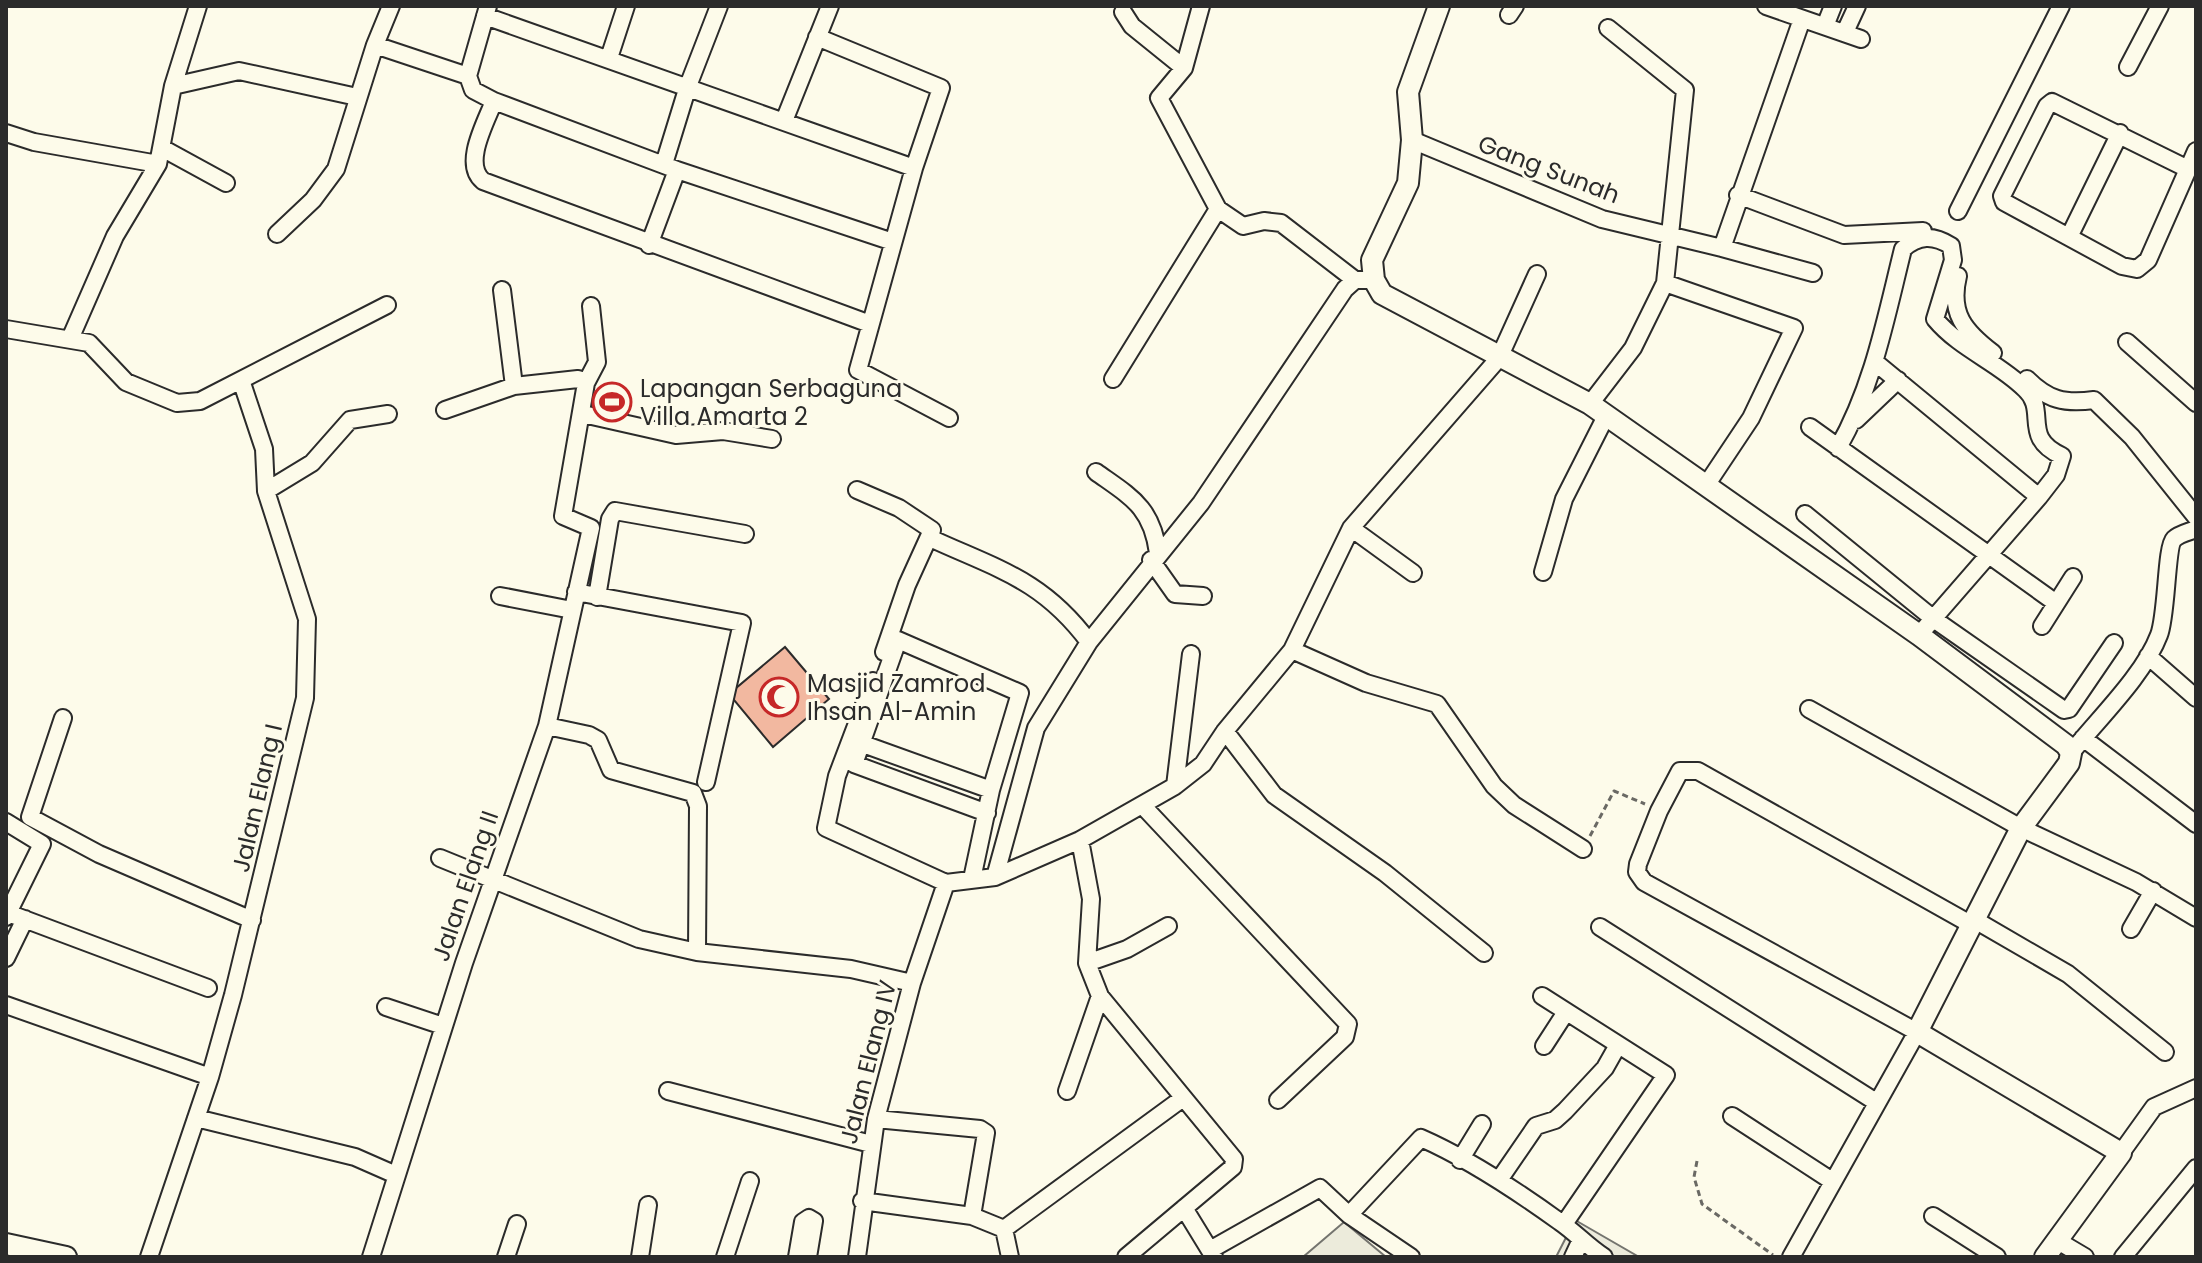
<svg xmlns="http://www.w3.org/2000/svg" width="2202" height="1263" font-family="Poppins,sans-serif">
<rect width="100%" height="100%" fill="#fdfbea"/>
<path fill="#ecebdb" stroke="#74746e" stroke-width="2" d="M1575,1220l64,37h-83z
M1344,1222l42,35h-83z"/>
<path fill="#f2b8a0" stroke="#2b2b2b" stroke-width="2" d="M785,647l44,52 -56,48 -44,-53z"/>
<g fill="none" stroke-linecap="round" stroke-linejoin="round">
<g stroke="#2b2b2b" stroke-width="20">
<path id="minor" d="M391,6l-16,39 93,31
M488,6l-20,70 5,14 21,11 183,69 216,72
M1201,6l-17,62 -25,30 59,111 25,17 21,-5 17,2 74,57
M1766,6l95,33
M1123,12l9,14 52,42
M1509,15l6,-9
M485,16l429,152
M1802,19l-80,229 91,25
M1825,26l8,-20
M1845,32l12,-26
M817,37l124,51 -27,80 -56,202 91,48
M609,58l17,-52
M2128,67l32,-61
M173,86l66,-15 118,26
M494,101c-8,21 -32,63 -11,80l387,143
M784,121l46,-115
M6,133l28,9 124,22
M1412,140l190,79 120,29
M162,148l64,35
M664,164l24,-78 31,-80
M2188,169l-136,-67 -5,4 -45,90 2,6 118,64 15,3 11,-9 48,-109
M1738,195l106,40 79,-4
M1958,211l103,-205
M277,234l36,-34 23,-31 39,-124
M2069,237l51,-104
M649,245l28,-75
M1958,276c-9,37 6,55 35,77
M1665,283l129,45 -43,90 -44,66
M502,290l12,96
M6,329l83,14 37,39 51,21 23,-2 187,-96
M70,339l45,-103 43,-72 15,-78 25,-80
M2127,342l69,61
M1875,362l164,135
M1113,379l105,-170
M2027,379c21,21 37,25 67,21l38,37 64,80
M1590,404l43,-56 32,-65 20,-193 -77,-62
M445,410l69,-24 64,-7 8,4
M583,414l93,21 47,-4 49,8
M1856,420l42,-40
M1810,427l246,176
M1838,448c35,-61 48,-131 65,-199 15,-14 31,-14 48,-3l2,14 -18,59c25,30 63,43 90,70 24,22 -5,48 37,67l-6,19 -17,22 -120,138
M1096,472c35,25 56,35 62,81
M857,490l42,18 33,22 -25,55 -23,67
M266,491l46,-28 38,-43 38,-6
M1805,514l130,106 129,90 5,-1 45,-66
M1351,528l62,45
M930,538c67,31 112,41 159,104
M1151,560l24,34 28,2
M1543,572l21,-73 42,-83
M576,592l166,31 -36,159
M500,596l72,14
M597,597l13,-78 5,-8 130,23
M2042,626l31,-49
M1292,650l74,33 71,21 57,82 20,19 69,44
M2148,656l48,42
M873,681l-36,95 -11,52 120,55
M1809,709l212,119 115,54 60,36
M63,718l-33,99 69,37 153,66
M547,726l42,9 9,5 13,30 82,23 5,13 -1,146
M1225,731l49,64 111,78 99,80
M2083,738l113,86
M863,744l128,46
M2071,753c27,-34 73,-78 88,-118 8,-20 7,-88 15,-96 5,-5 15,-7 22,-10
M1175,786l16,-132
M1142,805l206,219 -3,13 -67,63
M6,822l36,22 -36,73
M440,858l199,81 58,13 154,17 61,14
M995,877l41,-149 53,-86 112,-139 144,-214 10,-9h19
M972,879l19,-89 29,-97 -122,-53 -44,124 133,49
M946,883l49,-6 85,-37 95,-54 28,-22 22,-33 67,-81 59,-122 148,-170 38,-84
M8,913l200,75
M1975,920l93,54 97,78
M1600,927l276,175
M2131,929l22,-38
M6,958l19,-39
M1087,963l40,-14 41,-23
M1100,996l134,163 -1,8 -107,90
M1542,996l124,79 -102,149
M6,1005l204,72
M386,1007l57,19
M1544,1046l22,-34
M668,1091l203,53
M1067,1091l33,-95 -13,-33 4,-64 -11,-59
M1732,1116l100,65
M196,1118l159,39 41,18
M876,1119l104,10 6,4 -14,83
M2121,1153l33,-46 42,-19
M1460,1160l22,-36
M1499,1180l37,-54 19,-6 10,-9 40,-43 13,-23
M862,1201l110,15 32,13
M1184,1208l30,49
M1349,1215l72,-77c48,21 96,53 139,84 16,11 27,24 44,35
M1933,1216l64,41
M1004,1229l179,-131
M1004,1229l6,28
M2058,1241l27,16
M1210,1250l110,-62 29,27 62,42
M149,1257l61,-180 23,-82 72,-297 2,-79 -41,-128 -2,-42 -23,-69
M371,1257l93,-294 83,-237 44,-198 -28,-12 23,-133 11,-21 -6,-56
M506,1257l11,-33
M640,1257l8,-52
M725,1257l25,-76
M797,1257l6,-35 6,-4 5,3 -6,36
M857,1257l19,-138 36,-136 34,-100
M1573,1257l7,-15
M1791,1257l126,-225 -273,-150 -7,-10 1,-8 21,-53 21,-40h18l274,154
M2123,1257l73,-89"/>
</g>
<g stroke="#2b2b2b" stroke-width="24">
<path id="tertiary" d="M1439,6l-31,86 4,48 -4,43 -36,77 2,20 8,14 208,110 329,231 147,110 5,8 -2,10 -48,65 -104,204 204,121 -76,104
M6,1244l60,13"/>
</g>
<path stroke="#6a6964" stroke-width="3" stroke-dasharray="6 4" stroke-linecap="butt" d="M1590,836l24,-45 31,13
M1697,1161l-3,16 8,27 71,51"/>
<use href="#minor" stroke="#fdfbea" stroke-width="16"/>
<use href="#tertiary" stroke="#fdfbea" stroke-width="20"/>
</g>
<defs>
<g id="stadium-ring" transform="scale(2)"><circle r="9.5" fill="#fdfbea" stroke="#c62828" stroke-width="1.5"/><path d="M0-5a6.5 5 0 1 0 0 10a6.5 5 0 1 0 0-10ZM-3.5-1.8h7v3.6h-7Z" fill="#c62828"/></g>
<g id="mosque-ring" transform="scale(2)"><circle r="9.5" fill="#fdfbea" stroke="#c62828" stroke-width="1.5"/><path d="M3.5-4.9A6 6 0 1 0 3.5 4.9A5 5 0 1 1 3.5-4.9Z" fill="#c62828"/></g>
</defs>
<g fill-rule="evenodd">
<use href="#stadium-ring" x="612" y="402"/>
<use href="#mosque-ring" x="779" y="697"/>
</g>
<g text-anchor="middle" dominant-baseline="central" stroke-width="6" stroke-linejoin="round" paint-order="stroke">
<g font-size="24" fill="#2b2b2b" stroke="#fdfbea">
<text transform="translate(1549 169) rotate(21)">Gang Sunah</text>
<text transform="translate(257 798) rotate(-77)">Jalan Elang I</text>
<text transform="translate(465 886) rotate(-71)">Jalan Elang II</text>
<text transform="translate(868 1062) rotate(-76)">Jalan Elang IV</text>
</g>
<g font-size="24" fill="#2b2b2b" stroke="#fdfbea" text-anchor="start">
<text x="640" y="388">Lapangan Serbaguna<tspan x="640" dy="28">Villa Amarta 2</tspan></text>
<text x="807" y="683">Masjid Zamrod<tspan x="807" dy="28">Ihsan Al-Amin</tspan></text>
</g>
</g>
<rect width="2202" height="1263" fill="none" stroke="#2b2b2b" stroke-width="16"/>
</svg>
